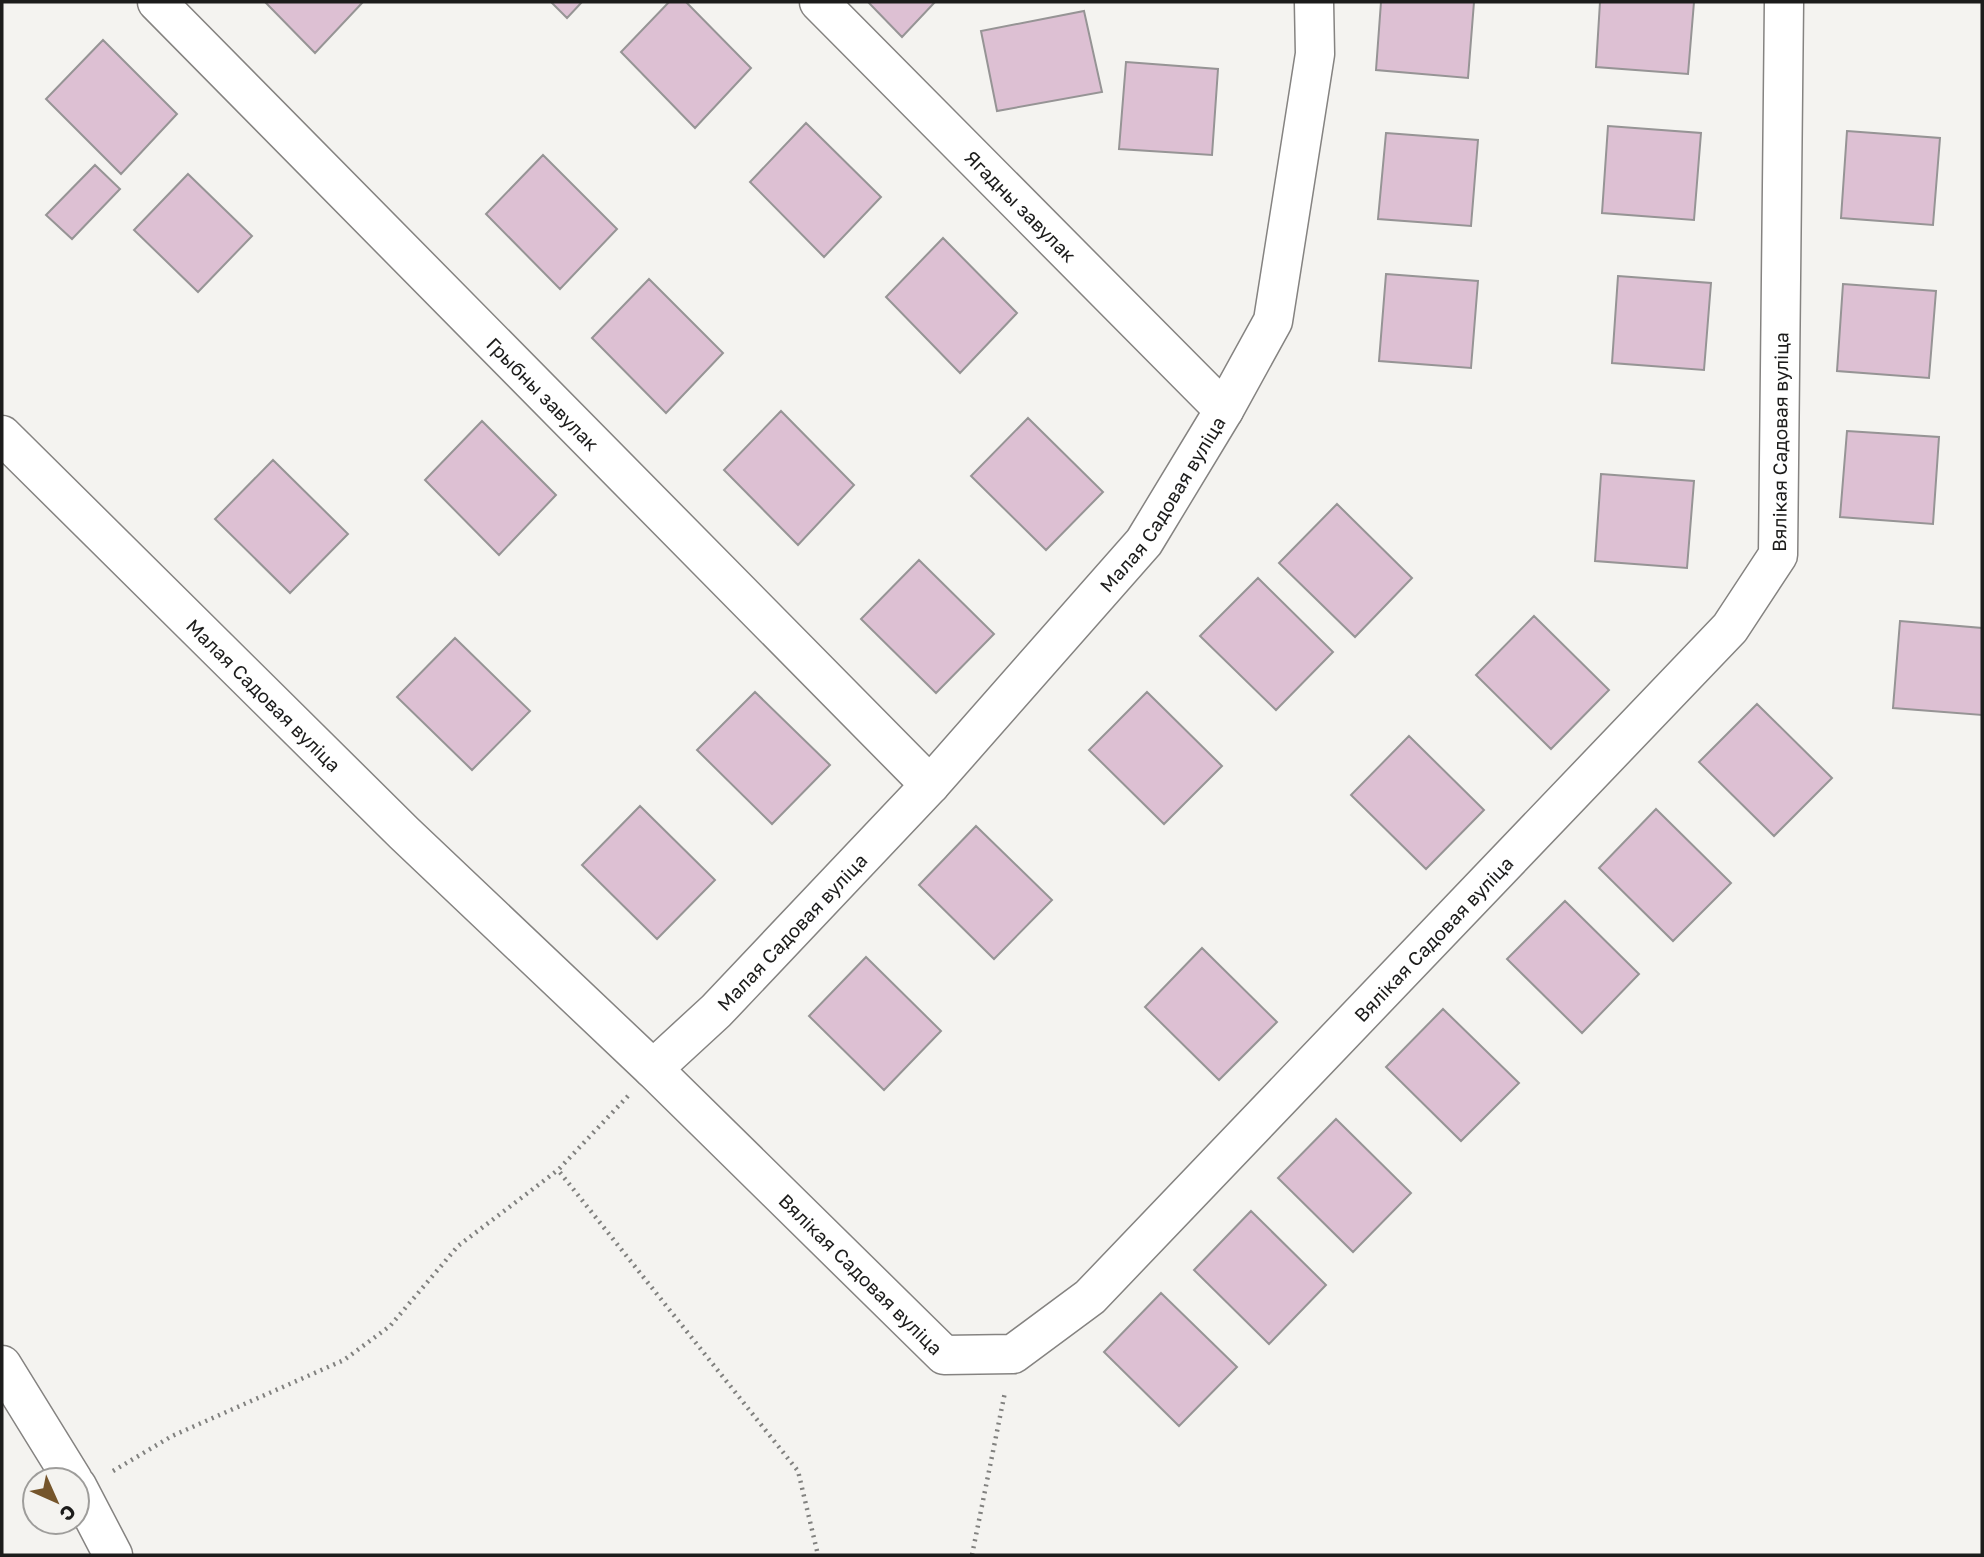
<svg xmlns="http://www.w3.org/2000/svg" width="1984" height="1557" font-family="'Golos Text',sans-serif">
<rect width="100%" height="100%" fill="#f4f3f0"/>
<path fill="#ddc0d3" stroke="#969495" stroke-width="2" d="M265,2h98l-48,51z
M551,2h31l-15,16z
M669,2h17l65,66 -56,60 -74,-76z
M868,2h67l-33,35z
M1381,2h93l-6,76 -92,-8z
M1600,2h94l-6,72 -92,-7z
M1084,11l18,81 -105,19 -16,-80z
M103,40l74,74 -56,60 -75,-75z
M1126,62l92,7 -6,86 -93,-6z
M806,123l75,74 -57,60 -74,-75z
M1608,126l93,7 -7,87 -92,-7z
M1847,131l93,7 -7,87 -92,-7z
M1386,133l92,7 -7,86 -93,-7z
M543,155l74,74 -57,60 -74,-75z
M95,165l25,24 -48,50 -26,-24z
M188,174l64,62 -54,56 -64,-62z
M943,238l74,75 -57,60 -74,-76z
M1386,274l92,7 -7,87 -92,-7z
M1618,276l93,7 -7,87 -92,-7z
M649,279l74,74 -57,60 -74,-75z
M1843,284l93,7 -7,87 -92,-7z
M781,411l73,74 -56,60 -74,-75z
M1028,418l75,74 -57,58 -75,-74z
M482,421l74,74 -57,60 -74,-75z
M1847,431l92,6 -6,87 -93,-7z
M273,460l75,74 -58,59 -75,-74z
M1601,474l93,7 -7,87 -92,-7z
M1337,504l75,74 -57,59 -76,-74z
M919,560l75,74 -58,59 -75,-74z
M1258,578l75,74 -57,58 -76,-74z
M1534,616l75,74 -58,59 -75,-74z
M1900,621l82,7v87l-89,-7z
M455,638l75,73 -58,59 -75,-73z
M755,692l75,73 -58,59 -75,-74z
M1147,692l75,74 -58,58 -75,-74z
M1757,704l75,74 -58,58 -75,-74z
M1409,736l75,74 -58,59 -75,-74z
M640,806l75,74 -58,59 -75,-74z
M1656,809l75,74 -58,58 -74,-73z
M976,826l76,74 -58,59 -75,-74z
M1565,901l74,73 -57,59 -75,-74z
M1202,948l75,74 -58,58 -74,-73z
M866,957l75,74 -57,59 -75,-74z
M1443,1009l76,74 -58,58 -75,-74z
M1336,1119l75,74 -58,59 -75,-74z
M1251,1211l75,74 -57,59 -75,-74z
M1161,1293l76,74 -58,59 -75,-74z"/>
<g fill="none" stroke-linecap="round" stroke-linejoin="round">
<g stroke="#858381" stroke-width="41">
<g id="minor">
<path id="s1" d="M157,2l773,783"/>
<path id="s2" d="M819,2l405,408"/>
<path id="s3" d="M2,435l402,398 249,236 63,-58 214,-226 214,-243 80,-132 49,-89 42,-267 -1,-52"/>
<path id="s4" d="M653,1069l291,286 69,-1 77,-57 640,-669 48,-73 6,-553"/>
</g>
</g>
<g stroke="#858381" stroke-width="41">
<path id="primary" d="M2,1365l71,115
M77,1486l36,69"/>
</g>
<path stroke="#81817f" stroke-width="4.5" stroke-dasharray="2 5" stroke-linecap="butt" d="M628,1096l-70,74 240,301 20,84
M113,1471l59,-35 172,-76 46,-34 68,-80 100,-76
M972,1555l33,-163"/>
<use href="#minor" stroke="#fff" stroke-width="38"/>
<use href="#primary" stroke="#fff" stroke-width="38"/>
</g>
<g text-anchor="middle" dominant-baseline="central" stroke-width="5" stroke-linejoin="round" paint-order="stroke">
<g font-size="19" fill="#1c1c1b" stroke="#f4f3f0">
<text stroke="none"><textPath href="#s2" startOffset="287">Ягадны завулак</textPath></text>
<text stroke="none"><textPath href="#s1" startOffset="550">Грыбны завулак</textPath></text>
<text stroke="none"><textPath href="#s4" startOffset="1699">Вялікая Садовая вуліца</textPath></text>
<text stroke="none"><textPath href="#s3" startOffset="1671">Малая Садовая вуліца</textPath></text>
<text stroke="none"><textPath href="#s3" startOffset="369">Малая Садовая вуліца</textPath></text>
<text stroke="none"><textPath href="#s3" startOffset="1104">Малая Садовая вуліца</textPath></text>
<text stroke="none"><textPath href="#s4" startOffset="1069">Вялікая Садовая вуліца</textPath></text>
<text stroke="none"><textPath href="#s4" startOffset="292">Вялікая Садовая вуліца</textPath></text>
</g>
</g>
<rect width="1984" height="1557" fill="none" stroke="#1c1c1b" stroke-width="7"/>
<g transform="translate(56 1501) rotate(135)"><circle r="33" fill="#f4f3f0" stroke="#9e9d9b" stroke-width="2"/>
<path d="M0-5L12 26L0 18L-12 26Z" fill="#75552b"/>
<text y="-10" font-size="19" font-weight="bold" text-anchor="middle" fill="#1c1c1b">С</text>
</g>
</svg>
